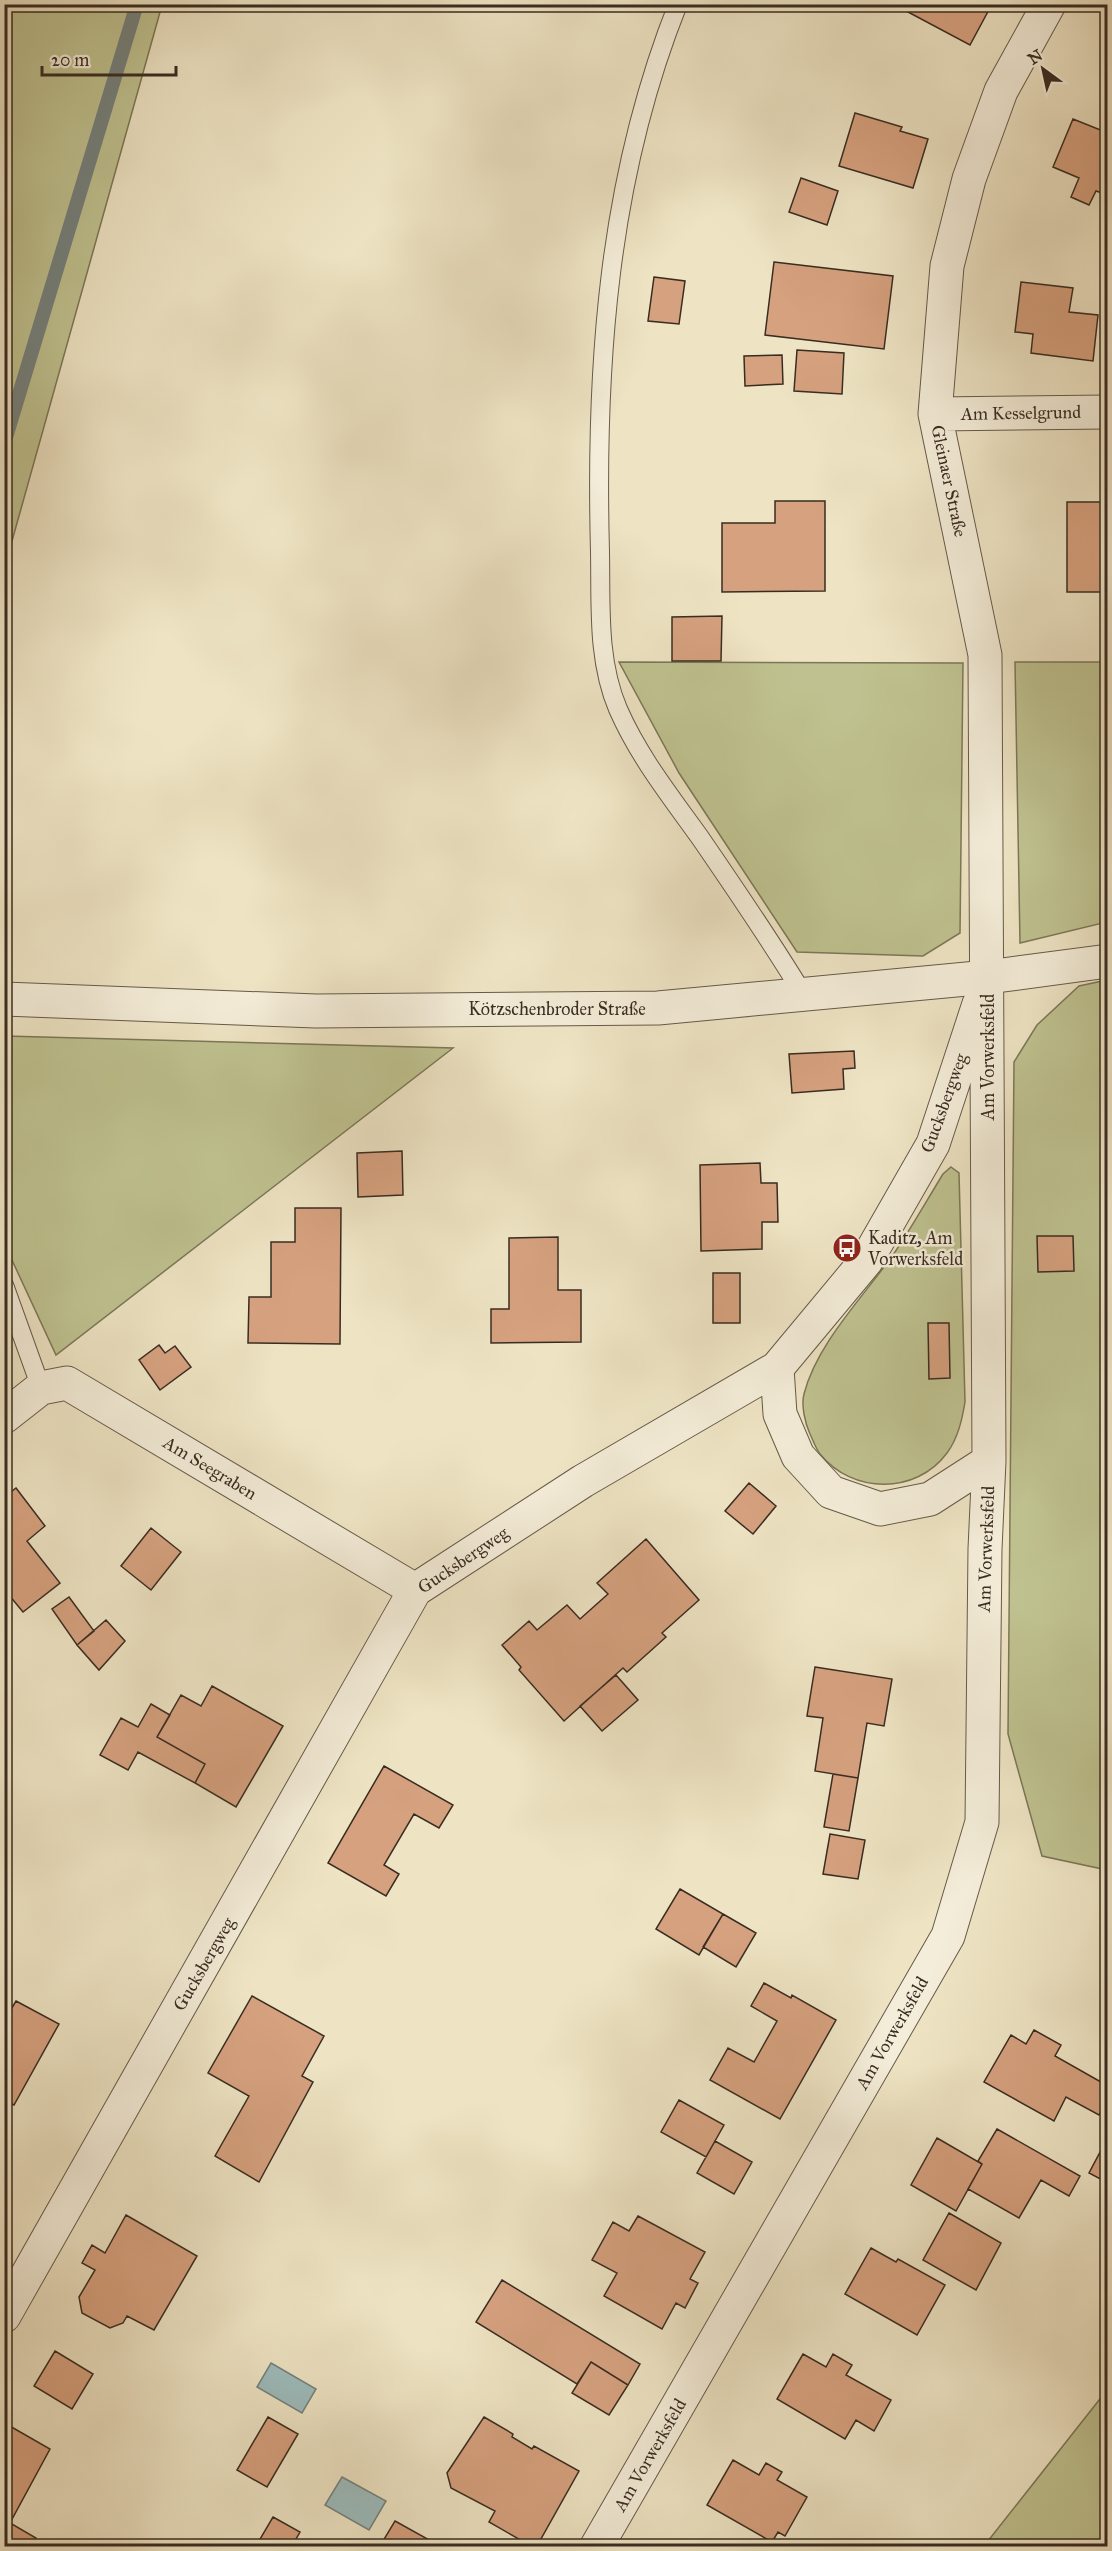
<svg xmlns="http://www.w3.org/2000/svg" width="1112" height="2551" font-family="'IM FELL Great Primer',serif">
<rect width="100%" height="100%" fill="#eee4c4"/>
<filter id="stains"><feTurbulence type="fractalNoise" baseFrequency=".00333" numOctaves="4"/><feColorMatrix values="0 0 0 0 .2 0 0 0 0 .09 0 0 0 0 .02 0 0 0 .5 -.17"/></filter>
<radialGradient id="worn" r=".72"><stop offset=".6" stop-color="#630" stop-opacity="0"/><stop offset="1" stop-color="#630" stop-opacity=".3"/></radialGradient>
<path fill="#bfc290" stroke="#7c7759" stroke-width="1.5" d="M5,4l157,1 -157,561 -1,-561z
M619,662l344,1 -3,270 -37,23 -126,-4 -118,-179z
M1015,662h93l-1,260 -87,21z
M1107,980v890l-65,-14 -34,-122 6,-672 23,-37 42,-39z
M5,1036l448,12 -397,307 -51,-110z
M951,1167l8,6 6,229c-3,18 -7,36 -18,51 -31,42 -95,41 -127,1 -4,-5 -7,-14 -10,-20 -5,-11 -9,-29 -6,-40 13,-51 61,-99 91,-142 17,-25 32,-52 48,-78z
M1107,2390v156h-123z"/>
<path fill="#9dbcbd" stroke="#75827f" stroke-width="1.5" d="M271,2363l45,26 -14,24 -45,-26z
M342,2477l44,24 -17,29 -44,-25z"/>
<g fill="none" stroke-linecap="round" stroke-linejoin="round">
<path stroke="#75827f" stroke-width="14" d="M4,444l133,-440"/>
</g>
<path fill="#d6a17f" stroke="#392c22" stroke-width="1.5" d="M893,4h99l-22,41z
M855,113l47,14 -2,4 28,8 -15,49 -74,-22z
M1073,119l35,14v62l-12,-4 -7,14 -18,-8 8,-19 -26,-11z
M801,178l37,13 -11,34 -38,-13z
M774,262l119,14 -9,73 -119,-14z
M654,277l31,4 -6,43 -31,-3z
M1021,282l52,6 -4,24 29,3 -5,46 -62,-8 2,-19 -18,-2z
M797,350l47,3 -2,41 -48,-3z
M782,355l1,29 -38,2 -1,-30z
M775,501h50v90l-103,1v-69h53z
M1067,502h41v90h-41z
M722,616l-1,45h-49v-44z
M854,1051l1,17 -12,1 1,20 -52,4 -3,-39z
M402,1151l1,44 -45,2 -1,-44z
M760,1163l1,20h16l1,39h-16v27l-61,2 -1,-86z
M295,1208h46l-1,136 -92,-1 1,-46h22v-55h24z
M1037,1236h36l1,35 -36,1z
M558,1237v53h23v52l-90,1v-34h18v-71z
M713,1273h27v50h-27z
M928,1323h21l1,55 -21,1z
M159,1345l6,8 10,-7 16,21 -31,23 -21,-30z
M749,1483l27,23 -23,28 -28,-23z
M16,1488l29,38 -18,15 33,42 -37,29 -19,-23v-92z
M151,1528l30,24 -30,38 -30,-24z
M646,1539l53,61 -37,33 4,4 -39,35 -4,-4 -59,53 -45,-51 2,-3 -19,-22 27,-24 8,9 30,-25 13,14 28,-25 -11,-11z
M69,1597l25,34 -17,14 -25,-36z
M106,1620l19,21 -26,29 -22,-25z
M815,1667l77,12 -8,47 -17,-3 -9,55 -43,-7 8,-53 -16,-2z
M616,1675l22,25 -36,31 -22,-25z
M212,1686l71,40 -47,81 -41,-24 10,-19 -48,-27 24,-42 20,11z
M151,1704l19,11 -13,22 48,27 -10,19 -57,-31 -10,18 -28,-15 21,-37 17,9z
M384,1766l69,39 -14,23 -25,-14 -30,51 15,9 -13,22 -58,-33z
M833,1774l25,4 -9,53 -25,-4z
M830,1834l35,6 -7,39 -35,-5z
M680,1889l43,25 -24,41 -43,-26z
M723,1914l33,19 -20,34 -33,-20z
M1103,1944h5v52h-5z
M764,1983l27,15 1,-3 44,25 -56,99 -70,-39 18,-32 26,14 23,-41 -26,-15z
M252,1996l72,40 -22,40 11,6 -54,100 -44,-26 34,-60 -41,-23z
M16,2001l43,23 -45,81 -10,-5v-79z
M1034,2030l27,15 -6,11 53,30v13l-9,16 -33,-18 -12,24 -70,-39 27,-47 15,9z
M679,2100l45,25 -18,32 -45,-25z
M997,2129l83,47 -11,20 -28,-16 -22,38 -51,-29 14,-25 -4,-3z
M937,2138l45,26 -26,47 -45,-26z
M1107,2139h1v44l-19,-10z
M715,2141l37,21 -18,32 -37,-21z
M949,2213l52,30 -25,47 -53,-30z
M126,2215l71,41 -43,74 -27,-14 -4,7 -13,5 -28,-15 -3,-16 16,-27 -13,-7 10,-18 13,8z
M638,2216l67,36 -15,27 8,4 -13,25 -9,-5 -14,26 -58,-33 13,-23 -25,-13 21,-38 16,9z
M871,2248l25,14 2,-3 47,26 -28,50 -72,-41z
M502,2280l138,84 -12,21 -37,-23 -14,22 -101,-62z
M55,2351l38,23 -21,35 -38,-23z
M803,2354l23,13 7,-13 19,11 -6,10 45,25 -17,31 -18,-11 -11,19 -68,-40z
M591,2362l37,23 -19,30 -37,-22z
M268,2417l30,17 -31,53 -30,-17z
M484,2417l29,17 -1,3 20,12 2,-3 45,25 -42,75h-6l-42,-24 6,-11 -44,-23 -4,-15z
M8,2425l42,24 -40,74 26,15 -4,8h-28v-115z
M733,2460l26,15 7,-12 16,9 -5,8 30,17 -22,39 -7,-4 -6,10 -65,-37z
M273,2517l27,15 -8,14h-36z
M395,2521l45,25h-60z"/>
<g fill="none" stroke-linecap="round" stroke-linejoin="round">
<g stroke="#665a4a" stroke-width="20">
<path id="service" d="M678,4c-70,175 -83,362 -78,548 1,53 -3,108 18,157 21,48 53,88 83,130 35,51 70,102 102,155
M4,1285l37,103"/>
</g>
<g stroke="#665a4a" stroke-width="35">
<path id="minor" d="M935,414l173,-2
M777,1368l3,46 18,42 33,36 49,17 50,-10 59,-38
M4,1417l37,-29 26,-5 348,207
M4,2316l411,-726 168,-109 194,-113 89,-107 67,-117 46,-140
M597,2546l351,-610 34,-114 3,-273 4,-88 -4,-806 -50,-241 12,-148 22,-87 32,-88 48,-87"/>
</g>
<g stroke="#665a4a" stroke-width="35">
<path id="tertiary" d="M4,999l312,12 342,-3 330,-31 120,-16"/>
</g>
<use href="#service" stroke="#f4edd9" stroke-width="18"/>
<use href="#minor" stroke="#f4edd9" stroke-width="33"/>
<use href="#tertiary" stroke="#f4edd9" stroke-width="33"/>
</g>
<defs>
<g id="bus-disc" transform="scale(1.5)"><circle r="9.5" fill="#8f2418" stroke="#f4edd9"/><path d="M-5-6H5V4H4V6H2V4H-2V6H-4V4H-5ZM-3.5-4V0h7V-4ZM-3.5 1.2v1.5H-2V1.2ZM2 1.2v1.5H3.5V1.2Z" fill="#fff"/></g>
</defs>
<g fill-rule="evenodd">
<use href="#bus-disc" x="847" y="1248"/>
</g>
<g text-anchor="middle" dominant-baseline="central" stroke-width="5" stroke-linejoin="round" paint-order="stroke">
<g font-size="18" fill="#392c22" stroke="#f4edd9">
<text transform="translate(1021 413) rotate(-1)">Am Kesselgrund</text>
<text transform="translate(949 481) rotate(78)">Gleinaer Straße</text>
<text x="557" y="1009">Kötzschenbroder Straße</text>
<text transform="translate(988 1057) rotate(-90)">Am Vorwerksfeld</text>
<text transform="translate(944 1103) rotate(-70)">Gucksbergweg</text>
<text transform="translate(210 1468) rotate(31)">Am Seegraben</text>
<text transform="translate(986 1549) rotate(-88)">Am Vorwerksfeld</text>
<text transform="translate(463 1560) rotate(-34)">Gucksbergweg</text>
<text transform="translate(204 1964) rotate(-60)">Gucksbergweg</text>
<text transform="translate(892 2033) rotate(-60)">Am Vorwerksfeld</text>
<text transform="translate(650 2455) rotate(-60)">Am Vorwerksfeld</text>
</g>
<g font-size="18" fill="#392c22" stroke="#f4edd9" text-anchor="start">
<text x="868" y="1238">Kaditz, Am<tspan x="868" dy="21">Vorwerksfeld</tspan></text>
</g>
</g>
<rect width="1112" height="2551" fill="none" stroke="#eee4c4" stroke-width="24"/>
<rect x="6" y="6" width="1100" height="2539" fill="none" stroke="#392c22" stroke-width="3"/>
<rect x="12" y="12" width="1088" height="2527" fill="none" stroke="#392c22" stroke-width="1.5"/>
<g transform="translate(1043 69) rotate(327)" stroke="#f4edd9" stroke-width="4.5" paint-order="stroke">
<path d="M0-4.5L10 22L0 15L-10 22Z" fill="#392c22"/>
<text y="-9" font-size="16" font-weight="bold" text-anchor="middle" fill="#392c22">N</text>
</g>
<path d="M42 66v9h134v-9" fill="none" stroke="#392c22" stroke-width="3"/>
<text x="51" y="66" font-size="18" fill="#392c22" stroke="#f4edd9" stroke-width="4.5" paint-order="stroke">20 m</text>
<rect width="100%" height="100%" filter="url(#stains)"/>
<rect width="100%" height="100%" fill="url(#worn)"/>
</svg>
